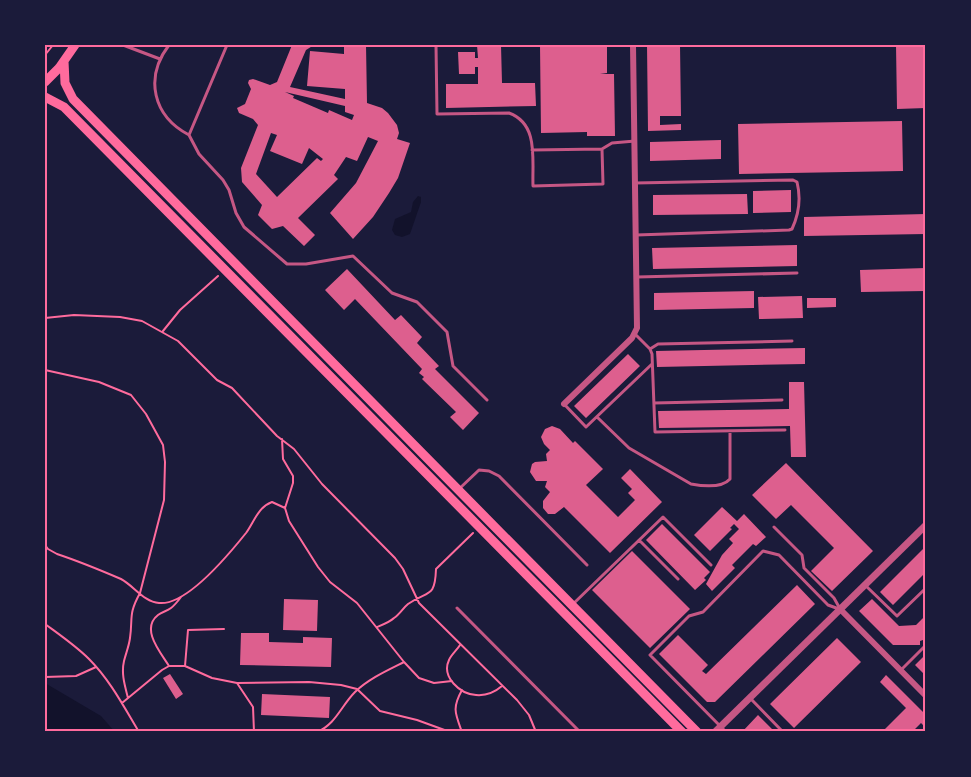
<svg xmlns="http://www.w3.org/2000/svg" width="971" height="777" font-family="'DM Sans',sans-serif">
<rect width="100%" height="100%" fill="#1b1b3a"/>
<path fill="#12122b" d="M418,196l3,1v5l-11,32 -8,3 -7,-2 -3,-5 3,-11 16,-7 2,-10z
M45,683l56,33 14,16h-70z"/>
<path fill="#dd5f8e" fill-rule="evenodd" d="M292,45h22l-8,5 -16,37 55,12v-10l-38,-3 3,-35 34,3v-9h22l1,58 15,5 6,5 9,12 2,8 -2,6 13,4 -12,35 -9,15 -16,24 -20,22 -23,-26 26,-30 22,-42 -10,-4 -11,24 -11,-4 -12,18 4,4 -40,39 17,17 -11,11 -21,-20 -11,3 -14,-14 4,-10 -20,-23 -1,-14 17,-43 -5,-6 -14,-6 -2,-5 8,-4 6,-15 -3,-6 1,-3 4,-1 17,6 7,-3zM285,92l60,14v6l9,3 -2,5 -23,-10 -1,3 -35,-15 1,-2zM271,133l6,2 -7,16 32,13 7,-16 14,11 -2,2 -4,-3 -40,39 -21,-23z
M477,45h24l1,38h33l1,23 -90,2v-24h32v-17h-3v7h-16l-1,-22h17v6h3z
M540,45h67v28l-7,1h14l1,62h-28v-4l-46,1z
M647,45h33l1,71h-21v9l21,-1v6l-33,1z
M896,45h30v63l-29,1z
M902,121l1,50 -164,3 -1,-50z
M721,140v19l-71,2v-19z
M791,190v22l-38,1v-22z
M747,194l1,20 -95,1v-20z
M926,214v20l-122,2v-19z
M797,245v21l-144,3 -1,-21z
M926,268v23l-65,1 -1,-22z
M347,269l48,51 6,-5 21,22 -5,6 22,23 -4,3 44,44 -16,17 -13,-13 6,-5 -34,-33 2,-2 -5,-4 3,-4 -67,-70 -11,11 -19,-20z
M754,291v17l-100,2v-17z
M802,296l1,22 -44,1 -1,-22z
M807,298h29v9l-29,1z
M805,348v16l-148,3 -1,-16z
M628,354l12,12 -54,52 -12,-12z
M789,382h15l2,75h-15l-1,-31 -131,2 -1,-17 131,-2z
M552,426l8,3 13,14 2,-2 28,28 -17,16 32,32 17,-17 -7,-7 4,-4 -11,-11 9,-9 32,33 -52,51 -46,-46 -9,7h-7l-5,-6v-7l7,-9 -5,-5 2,-6h-11l-6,-9 2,-8 3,-2 12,-1 -1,-7 4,-4 -6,-6 -3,-7 4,-8z
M786,463l87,88 -41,40 -21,-20 23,-23 -43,-43 -15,14 -24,-24z
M722,507l15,14 7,-7 22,23 -10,9 -3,-2 -21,21 3,3 -23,23 -6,-7 16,-29 11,-12 -4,-4 10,-10 -5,-5 -4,4 2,1 -22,22 -16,-16z
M662,524l48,48 -6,6 2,2 -11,10 -49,-50z
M926,546v26l-33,33 -13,-13z
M632,551l58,58 -40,39 -58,-58z
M797,585l18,19 -100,98h-8l-48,-48 19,-19 30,30 -6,6 4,3z
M284,599l34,1 -1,31 -34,-1z
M872,599l27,27 17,-1 10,-10v24l-6,2v4h-27l-34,-34z
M241,633h28v9l34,1v-6l29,1 -1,29 -91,-2z
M837,638l24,24 -67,66 -24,-24z
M926,654v22l-11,-11z
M170,674l13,20 -7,5 -13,-21z
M886,675l40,40v13l-5,-5 -9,9h-30l24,-24 -26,-26z
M262,694l68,3 -1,21 -68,-3z
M758,715l17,17h-33z"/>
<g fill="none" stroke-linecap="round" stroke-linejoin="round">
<path stroke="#ff6b9d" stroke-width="2" d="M45,55l8,-10
M45,318l29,-3 46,2 22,4 36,20 39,39 15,8 45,48 17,13 28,35 73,74 8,11 16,34 98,97 12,15 7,17
M163,331l17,-21 38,-34
M45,370l54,12 32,13 15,19 17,31 2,17 -1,38 -24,93c-12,22 -7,24 -10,45 -1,8 -4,15 -6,23 -3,13 1,25 4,37
M282,439l1,20 10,17v7l-8,25 4,13 29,46 12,15 27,21 47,59 15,16 15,5 18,-2
M45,545l3,4 9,5c21,7 43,16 64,25 13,7 23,23 38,24 28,3 71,-50 87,-70 8,-11 12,-26 26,-31l13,6
M45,624c15,11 31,22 44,35 21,21 35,48 50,73
M377,627c5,-2 13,-5 17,-9 6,-4 9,-10 14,-14 20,-14 27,-5 28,-35l37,-36
M460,645c-3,5 -9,10 -11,15 -8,17 11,34 27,35 11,1 19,-3 26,-9
M169,666c-8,-13 -29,-37 -11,-51 4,-3 9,-4 13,-7 4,-3 7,-7 10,-11
M185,666l3,-36 36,-1
M45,677l31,-1 20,-9
M237,683l16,24 1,25
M122,703l40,-33 7,-4h16l27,12 25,5 72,-1 32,3 16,4 23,22 37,9 33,12
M317,732c19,-8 24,-26 38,-40 13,-13 33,-22 49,-30
M462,732c-7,-19 -10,-24 0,-42"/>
<path stroke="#c65784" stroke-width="3" d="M123,45l37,14
M169,45c-25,33 -16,71 20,90l38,-90
M436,45l1,69 72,-1c30,11 23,46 24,73l70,-2 -1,-35 -70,1
M189,135l10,19 24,26 6,10 7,23 8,14 43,37h19l47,-8 39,37 25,9 30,30 6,34 34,34
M602,149l10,-6 23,-2
M635,183l158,-3 4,2c4,16 2,32 -5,47l-3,1 -153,5
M637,277l160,-4
M635,334l15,15 2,5 3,78 130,-2
M650,349l8,-5 134,-3
M654,403l128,-3
M564,404l22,23 66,-63
M597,417l32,31 62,36c11,2 31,4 39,-5v-48
M459,489l20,-19 10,1 10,5 88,89
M774,527l28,28 2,13 30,30 5,9
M639,540l39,39
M866,586l31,30 29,-28
M573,604l90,-87 48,48
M457,608l123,124
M902,669l24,-24
M751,699l32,33
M726,732l-76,-77 39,-39 14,-4 60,-61 16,4 49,50 11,4"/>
<path stroke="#c65784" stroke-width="6" d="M564,404l68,-66 5,-10 -4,-283
M840,609l86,87"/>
<path stroke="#c65784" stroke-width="7" d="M715,732l211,-207"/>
<path stroke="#ff6b9d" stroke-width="9" d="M64,61l1,22 8,16 624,633
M45,82l14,-14 16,-23
M45,97l19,10 618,625"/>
</g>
<rect width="971" height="777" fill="none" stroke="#1b1b3a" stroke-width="93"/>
<rect x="46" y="46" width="878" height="684" fill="none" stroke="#ff6b9d" stroke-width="2"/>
</svg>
